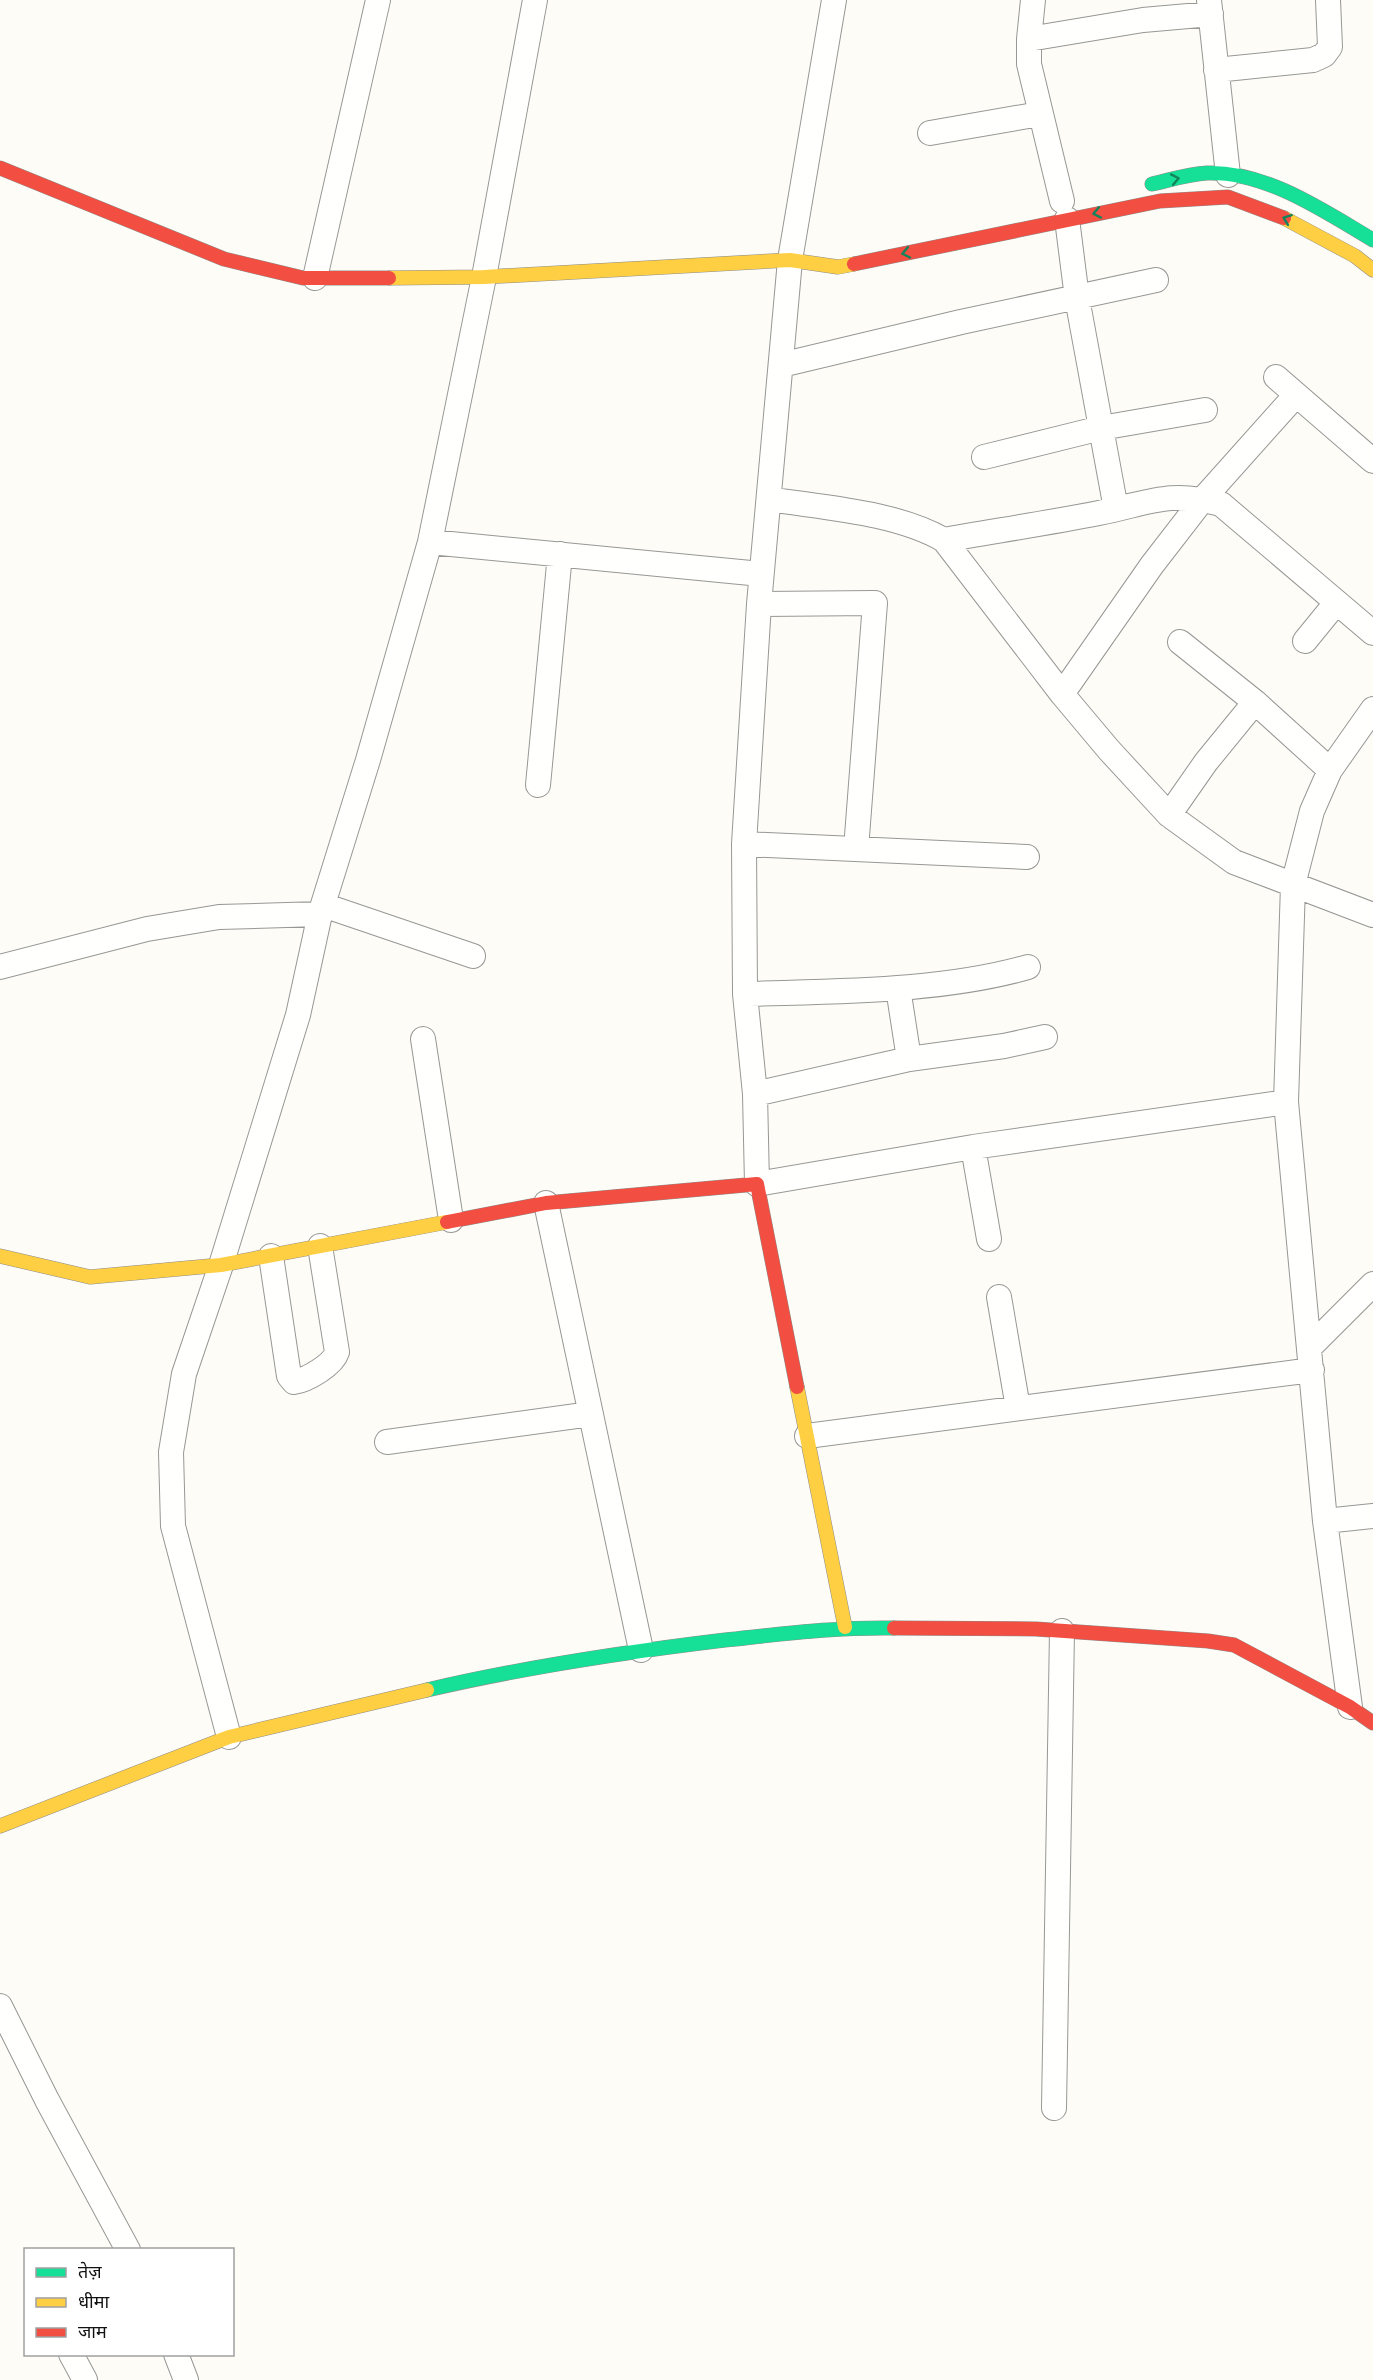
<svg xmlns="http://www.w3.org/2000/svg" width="1373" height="2380" font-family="'Crimson Pro','Noto Sans Devanagari',serif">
<rect width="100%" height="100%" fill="#fdfcf7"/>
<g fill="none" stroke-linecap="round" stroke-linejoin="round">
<g stroke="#979795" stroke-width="26">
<path id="street" d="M834,0l-44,260 -31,344 -15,240 1,150 10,100 2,90 216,-37 313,-45
M1033,0l-4,39v25l33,137
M1209,0l19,175
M1029,39l114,-19 68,-6
M1216,70l97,-10 11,-5 6,-8 -2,-47
M930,133l110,-19
M1067,219l10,79 39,211
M315,278l63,-278
M781,365l180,-43 195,-42
M1276,377l97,84
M984,457l117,-29 104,-18
M769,499c56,9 126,13 175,41l118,154 47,56 60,65 65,47 139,53
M944,540c51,-9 104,-17 155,-27 50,-10 70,-23 122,-9l152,129
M430,542l331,32
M759,604l116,-1 -19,246
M1305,641l31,-38
M1180,642l75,60 75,68
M1062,694l90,-129 51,-66 93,-104
M538,785l22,-231
M1169,815l37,-53 49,-60
M744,844l283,13
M323,905l150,51
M0,967l147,-38 72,-12 101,-3
M898,988l11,71
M745,994c91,-3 196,-2 283,-27
M423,1039l28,181
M755,1094l154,-35 95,-13 41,-9
M973,1147l16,92
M546,1203l95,447
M271,1256l18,120 5,6c13,-2 39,-17 43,-30l-17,-106
M999,1297l19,111
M1310,1347l63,-63
M807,1436l505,-66
M387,1442l204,-28
M1325,1521l48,-5
M1350,1707l-25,-186 -39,-419 7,-217 19,-74 18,-41 43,-61
M229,1737l-56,-211 -2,-74 13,-78 37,-109 77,-250 22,-101 48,-154 62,-218 54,-265 51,-277
M0,2006l47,94 81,150
M1054,2108l8,-477
M71,2354l14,26
M176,2354l10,26"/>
</g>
<g stroke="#8e8d8b" stroke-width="15">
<path id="fast" d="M1152,184c18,-4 36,-10 55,-11 59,-2 117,38 166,67
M427,1690c98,-23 198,-38 298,-50 58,-6 111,-13 169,-12"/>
</g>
<g stroke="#8e8d8b" stroke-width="15">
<path id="slow" d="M1284,218l71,38 18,14
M389,278l95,-1 306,-17 48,7 16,-3
M0,1256l90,21 131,-12 226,-43
M797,1387l48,240
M0,1826l229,-89 198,-47"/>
</g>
<g stroke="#8e8d8b" stroke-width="15">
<path id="jam" d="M0,168l224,91 79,19h86
M854,264l306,-63 68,-4 56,21
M447,1222l99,-19 211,-19 40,203
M894,1628l142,1 172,12 26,4 116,62 23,16"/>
</g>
<use href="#street" stroke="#fffffe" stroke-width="24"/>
<use href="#fast" stroke="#16e098" stroke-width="14"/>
<use href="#slow" stroke="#ffcf43" stroke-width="14"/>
<use href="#jam" stroke="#f24e42" stroke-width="14"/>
</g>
<defs><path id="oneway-chevron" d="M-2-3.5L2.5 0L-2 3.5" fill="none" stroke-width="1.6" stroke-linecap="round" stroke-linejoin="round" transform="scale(1.5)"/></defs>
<g stroke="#14835b">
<use href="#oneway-chevron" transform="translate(1175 179) rotate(-11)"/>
<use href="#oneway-chevron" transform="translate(1097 213) rotate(169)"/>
<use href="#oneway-chevron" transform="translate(1287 219) rotate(-159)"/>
<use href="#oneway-chevron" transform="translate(906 253) rotate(168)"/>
</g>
<rect x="24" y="2248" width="210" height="108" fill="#ffffff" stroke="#a0a0a0" stroke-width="1.5"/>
<rect x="36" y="2268" width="30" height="9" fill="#16e098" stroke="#a0a0a0" stroke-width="1.5"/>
<text x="78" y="2278" font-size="18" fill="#111111">तेज़</text>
<rect x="36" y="2298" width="30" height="9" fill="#ffcf43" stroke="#a0a0a0" stroke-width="1.5"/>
<text x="78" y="2308" font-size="18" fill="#111111">धीमा</text>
<rect x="36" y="2328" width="30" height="9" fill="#f24e42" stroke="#a0a0a0" stroke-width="1.5"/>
<text x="78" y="2338" font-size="18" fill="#111111">जाम</text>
</svg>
